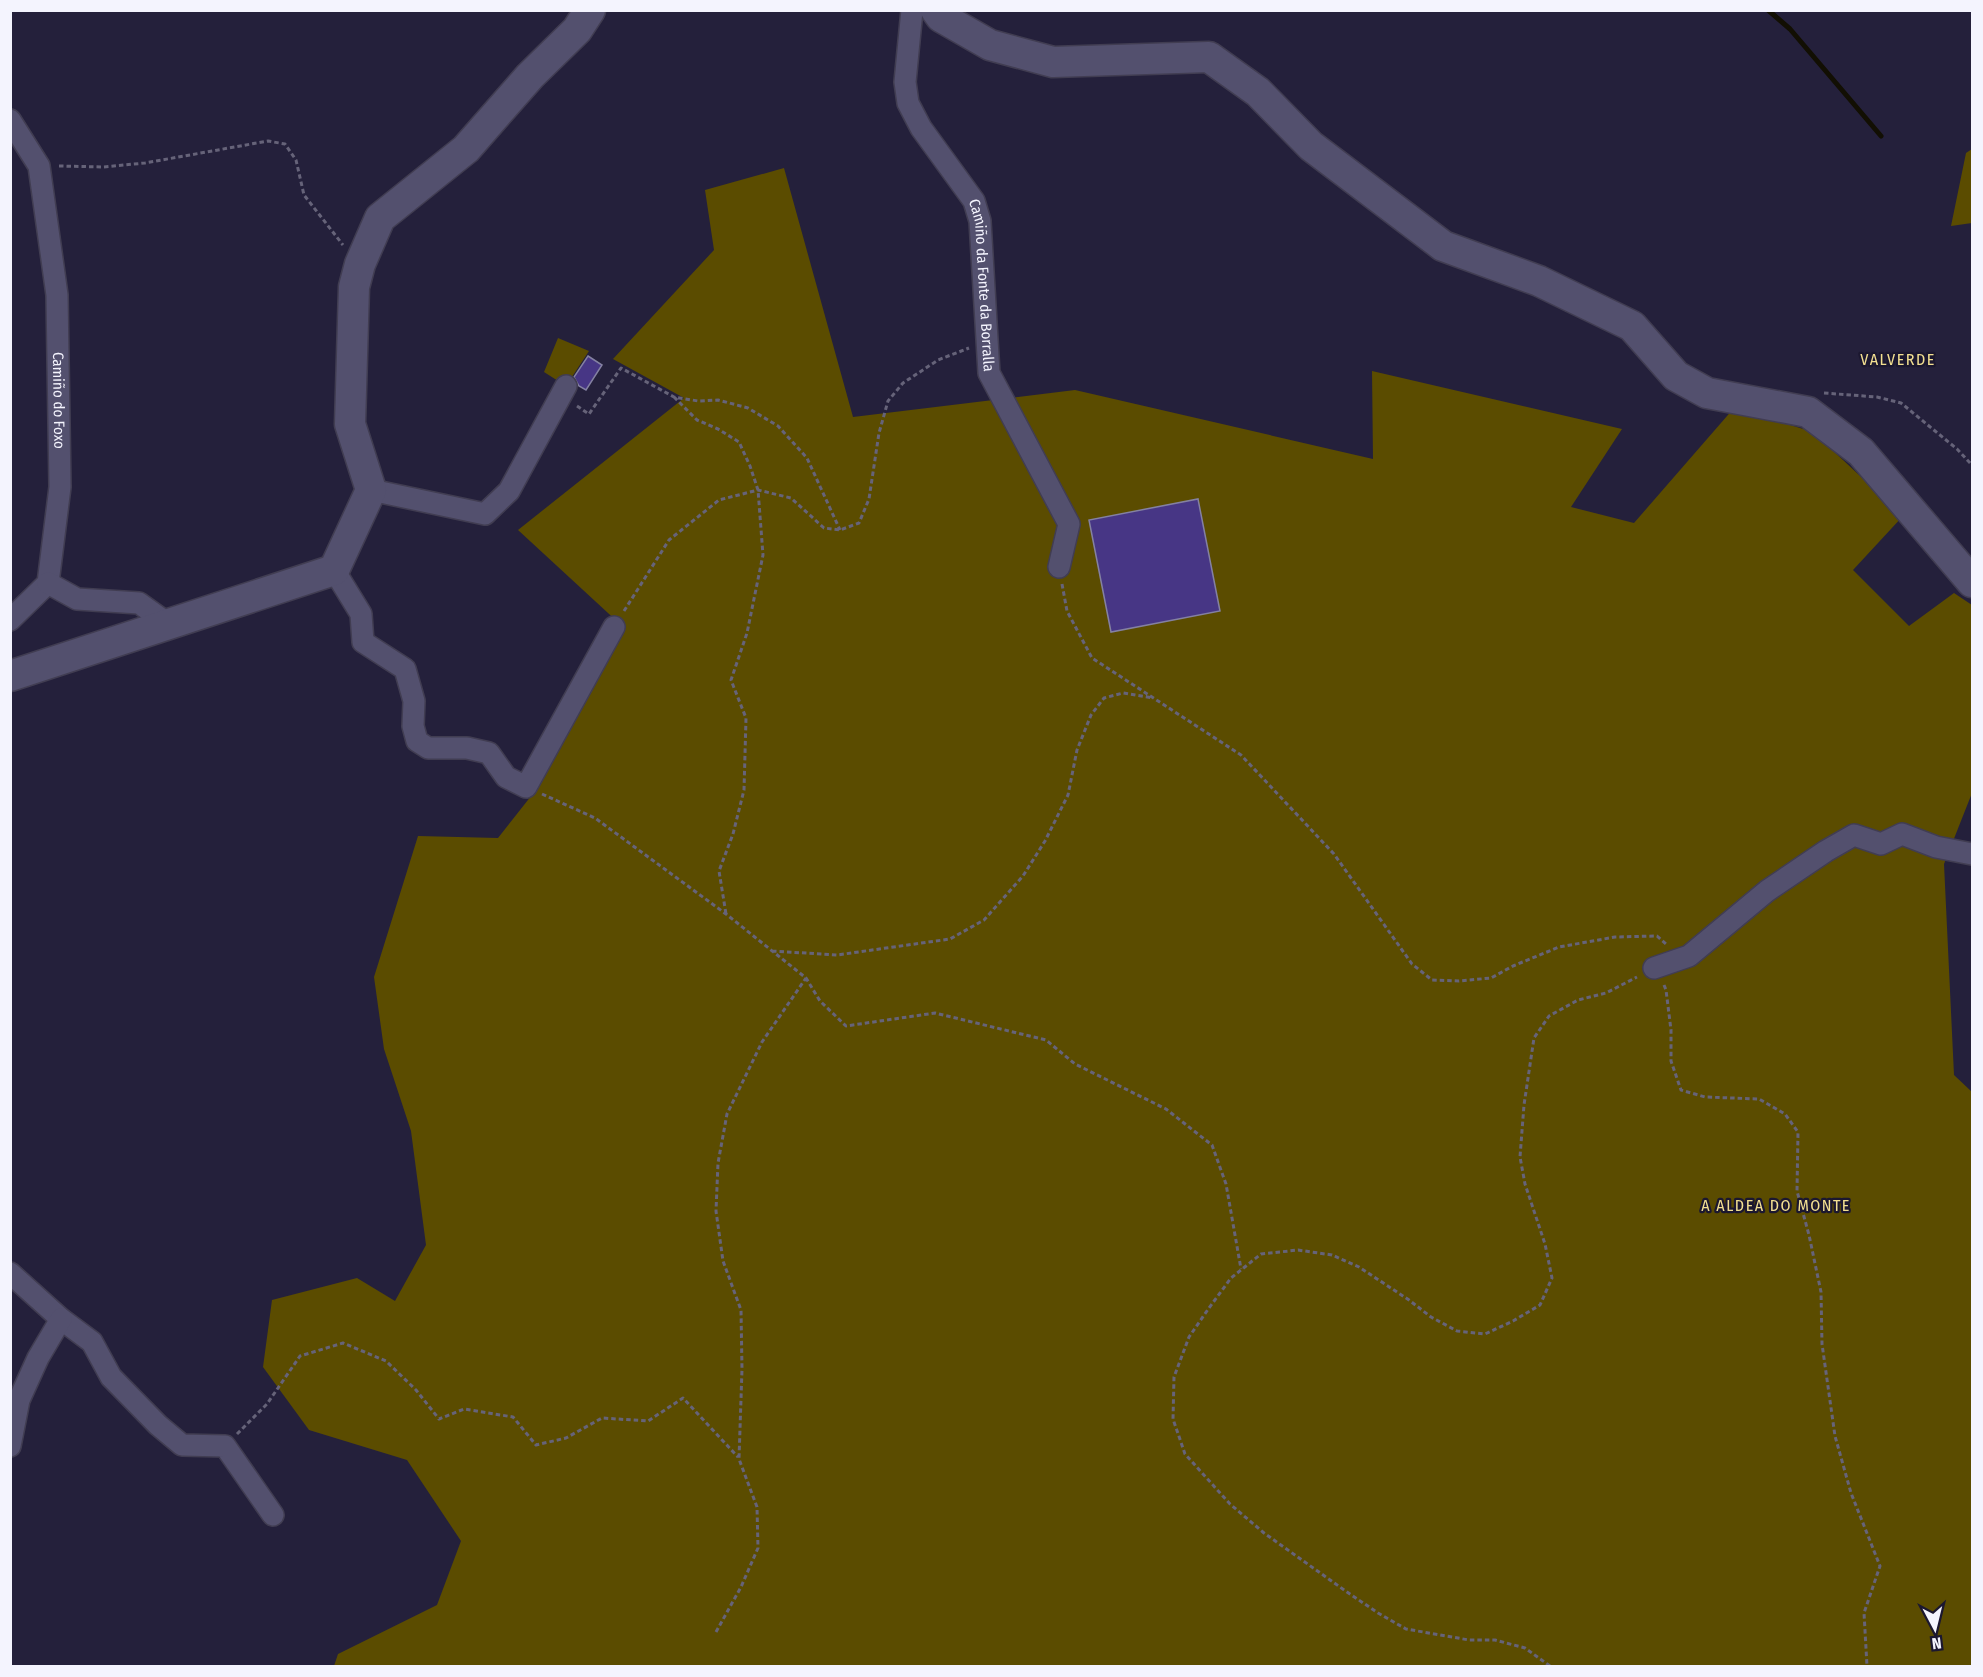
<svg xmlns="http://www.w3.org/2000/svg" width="1983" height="1677" font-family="'Fira Sans Condensed',sans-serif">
<rect width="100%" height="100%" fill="#24203b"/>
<path fill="#5b4c00" d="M1972,149v74l-21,3 15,-73z
M784,168l69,249 222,-27 298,69 -1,-88 250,58 -51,78 63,16 100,-115 79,24 90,84 -50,54 56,56 45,-33 18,12v188l-28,71 10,211 18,17v574h-1638l4,-12 99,-49 24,-64 -54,-81 -98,-30 -46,-63 9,-67 85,-22 38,23 31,-56 -15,-114 -27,-82 -10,-72 44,-141 80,2 41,-52 82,-161 -103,-95 166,-132 -71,-39 101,-109 -9,-60z
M558,338l31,13 -23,35 -22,-14z"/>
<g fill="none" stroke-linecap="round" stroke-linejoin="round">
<path stroke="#120f03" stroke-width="5" d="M1768,10l22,19 91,107"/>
</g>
<path fill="#473685" stroke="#8481a2" stroke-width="1.5" d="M588,356l14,9 -16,25 -7,-4 -5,-9z
M1198,499l22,112 -109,21 -22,-112z"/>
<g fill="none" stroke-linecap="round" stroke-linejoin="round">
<g stroke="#413d52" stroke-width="24">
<g id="street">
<path id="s1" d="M912,10l-7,72 3,21 13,25 53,73 6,20 9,152 80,151 -10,43"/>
<path id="s2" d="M10,120l29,46 18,129 3,192 -12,96 -38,37"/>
<path d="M371,490l114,24 24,-23 57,-105"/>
<path d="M334,570l27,44 2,28 42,27 9,32 -1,25 4,15 11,7h39l22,5 17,24 20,10 88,-160"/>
<path d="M48,583l29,16 62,4 28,20"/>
<path d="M1654,968l35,-12 78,-65 59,-40 28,-16 27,9 21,-10 34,13 36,7"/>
<path d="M10,1273l51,46 31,23 19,35 47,48 24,20 43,1 48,69"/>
<path d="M10,1446l9,-46 19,-42 23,-39"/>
</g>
</g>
<g stroke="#413d52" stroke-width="33">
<path id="secondary" d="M936,10l5,7 49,28 63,17 156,-5 49,35 53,54 132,100 96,35 93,45 44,50 31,17 101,19 53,40 111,130
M10,676l324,-106 37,-80 -21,-66 4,-137 6,-23 20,-46 86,-69 64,-73 47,-46 13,-20"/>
</g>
<path stroke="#666379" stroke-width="3" stroke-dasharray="4.5 3" stroke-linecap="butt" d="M59,166l44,1 42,-4 123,-22 17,3 11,16 8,35 39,50
M1824,393l53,4 24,6 56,46 15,16
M674,397l23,23 21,9 21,13 11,24 8,24 5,65 -16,78 -16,47 15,38 -2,72 -11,44 -14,37 7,43
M577,406l12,8 32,-46 53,29 24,4 20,-1 30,8 30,18 29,32 33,72
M1062,584l5,27 25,47 149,97 93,99 78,110 20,16 27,1 32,-3 22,-12 46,-19 56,-10 42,-1 9,8
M624,611l45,-71 50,-40 39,-10 33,8 33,30 16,2 19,-7 10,-24 10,-66 9,-32 15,-18 35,-23 31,-12
M542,794l53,24 131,96 80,64 14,23 26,25 89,-13 111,27 29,24 91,45 46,36 14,39 15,85
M772,951l65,4 113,-16 34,-19 39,-44 22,-35 23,-46 9,-45 14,-35 13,-17 19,-5 30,5
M1664,985l2,5 5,40v31l10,29 24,7 54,2 26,15 13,18 -1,59 12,44 12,57 1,52 13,92 16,57 29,73 -16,47 3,53
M237,1434l30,-30 33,-48 43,-13 43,18 30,29 23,29 25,-10 49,8 23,28 30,-7 36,-20 46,3 35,-23 55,59
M716,1632l25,-45 17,-39 -1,-41 -18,-48 3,-90 -1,-59 -18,-49 -7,-50 2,-48 9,-49 35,-72 44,-64
M1550,1666l-25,-18 -30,-8h-26l-63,-11 -28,-16 -31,-21 -83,-59 -34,-29 -45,-50 -12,-35 1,-42 15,-40 20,-29 22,-30 30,-24 37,-4 34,5 27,12 50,33 22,17 26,14 28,3 28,-13 27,-16 12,-27 -7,-34 -20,-60 -5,-27 4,-52 10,-67 15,-22 29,-16 28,-7 31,-16"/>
<use href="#street" stroke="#53506e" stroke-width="21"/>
<use href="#secondary" stroke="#53506e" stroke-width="30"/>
</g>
<g text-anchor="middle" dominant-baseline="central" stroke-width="4.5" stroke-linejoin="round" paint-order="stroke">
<g font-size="15" fill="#f4f4fe" stroke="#1b1730">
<text stroke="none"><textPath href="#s1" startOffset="297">Camiño da Fonte da Borralla</textPath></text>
<text stroke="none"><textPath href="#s2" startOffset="290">Camiño do Foxo</textPath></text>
</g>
<g font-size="16" letter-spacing="1.5" fill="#f2df91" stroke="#1b1730">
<text x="1898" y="359">VALVERDE</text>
<text x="1776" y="1205">A ALDEA DO MONTE</text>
</g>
</g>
<rect width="1983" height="1677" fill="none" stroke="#f4f4fe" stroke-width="24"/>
<g transform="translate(1935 1629) rotate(173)" stroke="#1b1730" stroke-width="4.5" paint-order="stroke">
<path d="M0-4.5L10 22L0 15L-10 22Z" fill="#f4f4fe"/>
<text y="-9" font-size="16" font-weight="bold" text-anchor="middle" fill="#f4f4fe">N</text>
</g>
</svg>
